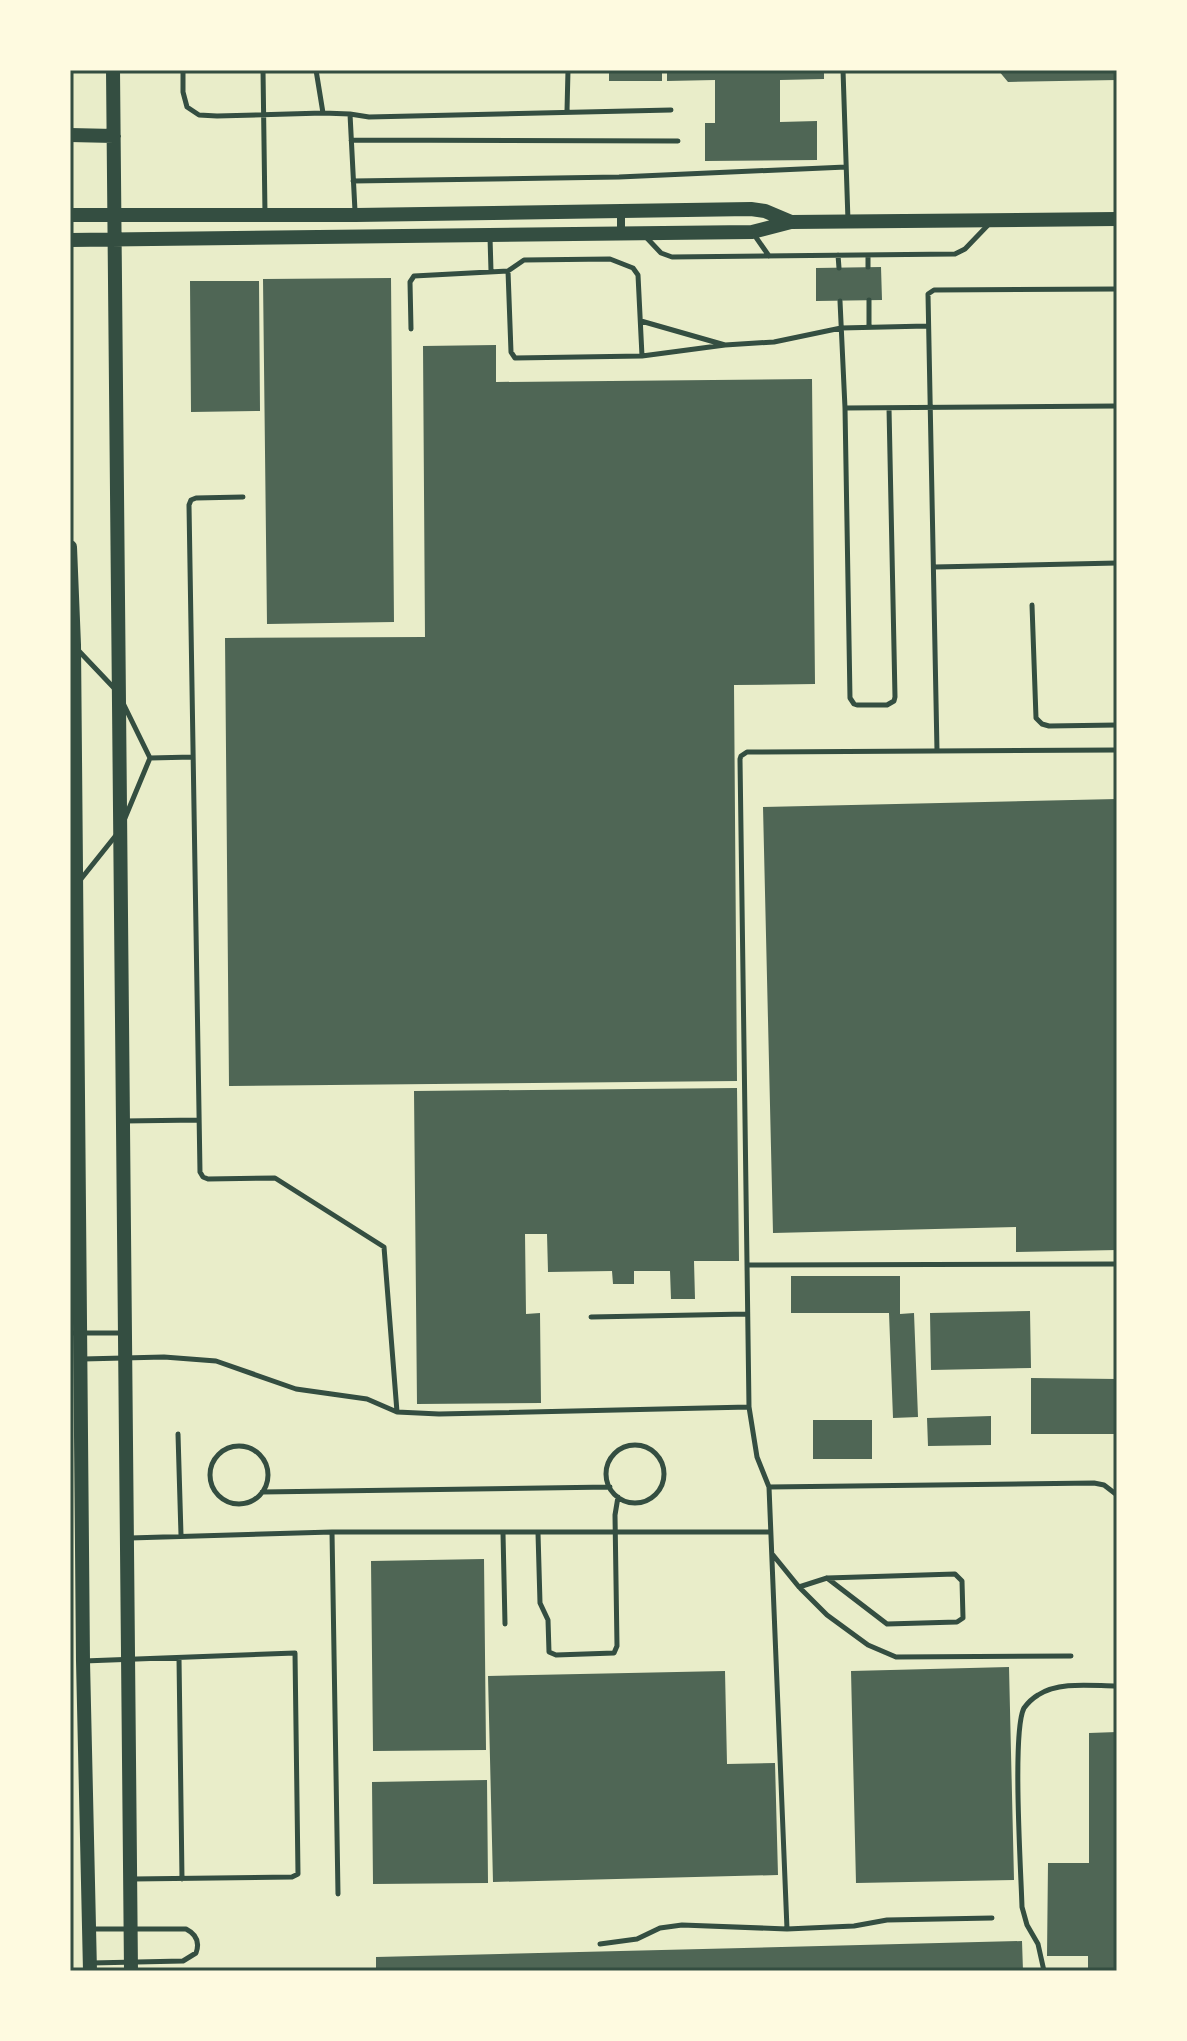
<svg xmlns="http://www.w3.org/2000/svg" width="1187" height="2041" font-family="'Times New Roman',serif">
<rect width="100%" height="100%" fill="#e9edc9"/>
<path fill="#4f6655" d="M609,70h53v11h-53z
M667,70h157v9l-44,1v42l37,-1v39l-112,1v-38h10v-43l-48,1z
M998,70h119v10l-109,2z
M881,267l1,33 -66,1v-33z
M391,278l3,344 -127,2 -4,-345z
M190,281h69l1,130 -69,1z
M496,345v37l316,-3 3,305 -81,1 3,396 -508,5 -4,-448 200,-1 -2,-291z
M1117,799v451l-101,2v-25l-243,6 -10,-426z
M737,1088l2,173h-45l1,38h-24l-1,-28h-36v13h-21l-1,-13 -64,1 -1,-38h-22l1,80 14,-1 1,90 -124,1 -3,-313z
M791,1276h109v38l14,-1 4,104 -25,1 -4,-105h-98z
M1030,1311l1,57 -100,2 -1,-57z
M1031,1378l86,1v55h-86z
M991,1416v29l-63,1 -1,-28z
M813,1420h59v39h-59z
M484,1559l2,191 -113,1 -2,-190z
M1009,1667l5,213 -158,3 -5,-212z
M725,1671l2,93 48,-1 3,112 -285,7 -5,-206z
M1117,1732v239h-29v-15h-41l1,-93h41v-130z
M487,1780l1,103 -115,1 -1,-102z
M1022,1941l1,30h-647v-14z"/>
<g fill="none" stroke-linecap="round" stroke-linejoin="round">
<path stroke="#344e41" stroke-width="5" d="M183,70v22l4,15 12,8 18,1 106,-3 -7,-43
M263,70l2,144
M843,70l5,151
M567,111l1,-41
M323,113l27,1
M351,140l327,1
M353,181l266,-4 227,-10
M355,211l-5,-97 19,3 302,-7
M753,233l16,23
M644,235l17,18 11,4 283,-3 10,-5 24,-25
M490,237l1,34
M838,255l1,13
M868,255v12
M869,300v27
M840,301l5,107 5,290 4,6 3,1h30l7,-4 1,-4 -6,-289
M641,321l84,24 -83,11
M411,329l-1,-47 4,-6 94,-5 16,-11 86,-1 23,9 5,7 4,81 -127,2 -4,-6 -3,-81
M725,345l49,-3 67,-14 86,-2
M845,408l272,-2
M243,497l-47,1 -5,2 -2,5 11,667 3,5 5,2 67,-1 109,69 13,165
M934,567l183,-4
M1032,605l4,113 6,6 7,2 68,-1
M77,649l37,39
M123,703l27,55 -25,60
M937,751l-9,-457 6,-4 183,-1
M150,758l43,-1
M81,879l36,-45
M124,1121l75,-1
M747,1265l370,-1
M591,1317l156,-3
M70,1333h53
M83,1359l81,-2 52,4 80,28 71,10 30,13 42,2 310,-7
M178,1434l3,101
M606 1474a29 29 0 1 1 58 0a29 29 0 1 1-58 0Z
M210 1475a29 29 0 1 1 58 0a29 29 0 1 1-58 0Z
M769,1487l325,-4 10,2 13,10
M262,1492l348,-5
M503,1533l2,91
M538,1533l2,70 8,17 1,32 7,3 58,-2 3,-7 -2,-131 3,-18
M130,1538l202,-6
M773,1555l26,32 28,28 41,30 28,12 175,-1
M799,1587l28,-9 128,-4 7,7 1,37 -6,4 -70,2 -60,-46
M179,1658l3,221
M84,1661l211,-8 3,221 -6,3 -159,2
M338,1894l-6,-362h438
M992,1918l-105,2 -33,6 -67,3 -18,-442 -12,-30 -8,-50 -9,-648 1,-3 6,-4 370,-2
M90,1929h96c10,5 14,13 10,24l-13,8 -92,2
M600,1944l37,-5 23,-11 22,-3 105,4
M1044,1971l-6,-27 -11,-19 -5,-18c-1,-35 -10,-176 2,-199 3,-4 9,-10 14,-13 22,-14 54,-9 79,-9"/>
<path stroke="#344e41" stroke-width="8" d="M621,211v23"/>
<path stroke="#344e41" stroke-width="14" d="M113,70l18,1901
M70,135l44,1
M70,215h286l395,-6 14,2 26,11
M70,240l682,-8 39,-10 326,-3
M70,547l4,98 9,1016 7,310"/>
</g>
<rect width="1187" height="2041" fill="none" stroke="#fefae0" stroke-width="144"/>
<rect x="72" y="72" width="1043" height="1897" fill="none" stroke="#344e41" stroke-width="3"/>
</svg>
